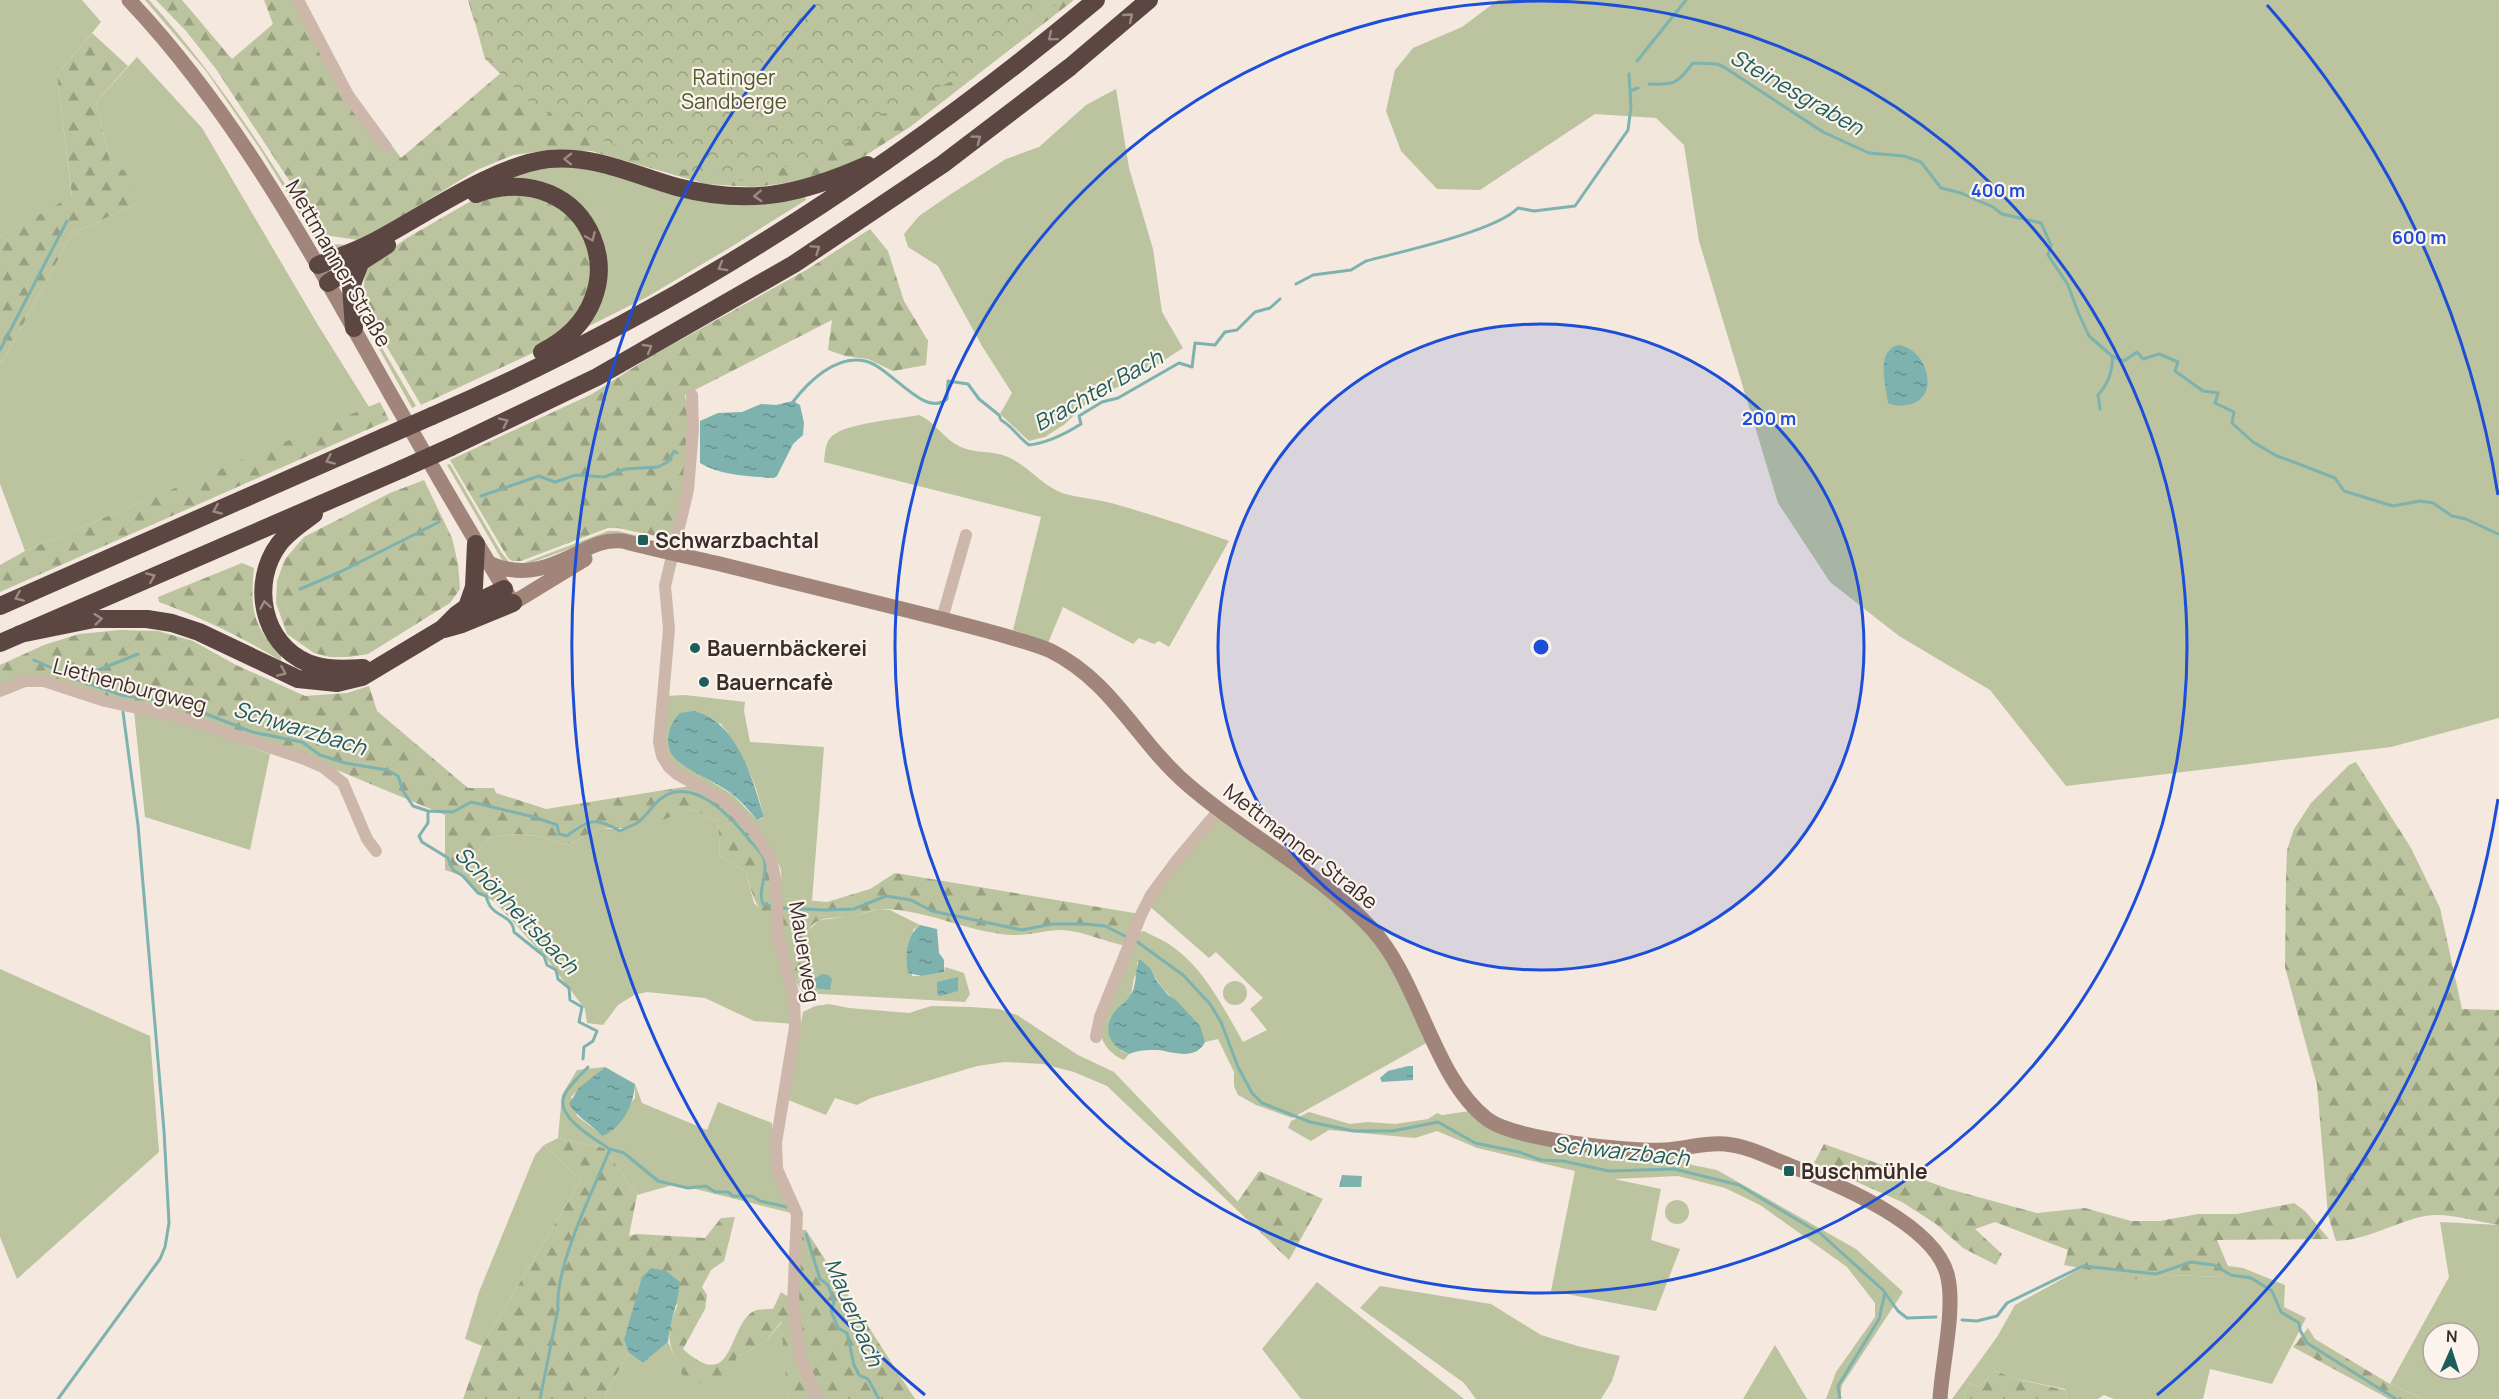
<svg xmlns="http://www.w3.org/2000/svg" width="2499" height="1399" font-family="Manrope,sans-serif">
<defs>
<pattern id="forest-firs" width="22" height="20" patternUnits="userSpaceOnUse" patternTransform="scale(1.5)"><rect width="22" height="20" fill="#bbc49e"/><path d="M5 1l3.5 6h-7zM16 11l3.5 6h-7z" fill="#99a081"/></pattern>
<pattern id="park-crowns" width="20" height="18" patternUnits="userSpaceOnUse" patternTransform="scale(1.5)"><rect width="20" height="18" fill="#bbc49e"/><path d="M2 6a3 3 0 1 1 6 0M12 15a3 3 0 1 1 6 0" fill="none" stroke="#99a081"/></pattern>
<pattern id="water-ripples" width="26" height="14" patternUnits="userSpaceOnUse" patternTransform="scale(1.5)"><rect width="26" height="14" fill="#7db2af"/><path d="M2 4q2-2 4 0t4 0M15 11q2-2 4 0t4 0" fill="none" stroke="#67918f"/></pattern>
</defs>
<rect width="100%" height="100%" fill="#f4e8df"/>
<path fill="#bbc49e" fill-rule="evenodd" d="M0,0h82l19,22 -44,53 15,122 -72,40z
M145,0h4c65,72 117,153 168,235l14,9 16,1c-11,6 -18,9 -28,0l-59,-96 -54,-78z
M1498,0h1001v718l-108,29 -325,39 -76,-96 -91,-54 -69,-54 -52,-79 -79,-262 -15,-96 -28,-27 -61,-4 -115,76 -43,-1 -36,-38 -15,-40 9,-41 18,-22 49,-21z
M137,57l65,71 116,197 51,82 -344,144 -25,-67v-125l2,4 70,-129 68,-32 -29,-37 -15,-63z
M1116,89l13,79 24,81 9,63 21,36 -56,36 -32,11 -30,29 -20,13 -16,4 -29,-27 12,-21 -30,-47 -44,-80 -30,-19 -4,-13 15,-18 32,-22 55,-35 33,-12 47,-42z
M577,164l102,27 125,3 2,6 -75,47 -84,50 -64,32 -82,-146 2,-8z
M358,293l1,13 5,11 52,89 -4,2 -54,-97 -3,-10z
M919,415c16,7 25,24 40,31 14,8 33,4 49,11 21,9 35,30 57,37 15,4 31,5 46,9 40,11 79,24 118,38l-60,106 -10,-6 -5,3 -15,-6 -6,6 -70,-37 -15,36 -35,-13 28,-113 -217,-55c1,-9 1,-20 8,-26 15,-13 67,-17 87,-21z
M450,464l51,88 9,11 11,1 87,-33h10l25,6 -4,3 -48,1 -72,26 -17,-7 -55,-95z
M685,695l60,7 -1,9 6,31 74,5 -12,154 -30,-3 -1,-28 -6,-15 -96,-84 -15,-20 2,-55zM720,723c22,27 37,61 44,95l-7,2 -24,-25 -54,-33z
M134,711l49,12 87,31 -20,96 -105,-33z
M690,809l28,12 2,35 26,16 8,31 20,20 20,101 -40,-3 -49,-23 -58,-6 -13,3 -16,10 -15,20 -16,-2 -2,-14 -39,-51 -52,-57 -16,-7 -18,-19 28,-37 28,-4 21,2 26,8 8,-1 29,-15 25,2z
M1221,815l54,36 101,88 54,102 -138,77 -36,-13 -18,-10 -4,-9v-14l-16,-33 -13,3c-10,-31 -42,-44 -54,-73l-14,-7v11l-3,5 -13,73 8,3 -5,6c-13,-5 -21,-15 -24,-28l37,-99 7,-2c11,6 24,11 33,19 28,21 49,62 66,92l24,-12 -17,-21 13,-11 -47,-46 -7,6 -62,-54z
M879,909l11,1 30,15 -7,5 -1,46h10l22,-4 1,-5 19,6 6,21 -5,8 -162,-9 -7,-11 7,-5 5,-46 11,-11 36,-4z
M0,969l150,67 9,116 -142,127 -17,-42z
M1223 993a12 12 0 1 1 24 0a12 12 0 1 1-24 0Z
M829,1004l20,4 60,5 22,-7 40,1 28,2 18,6 61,40 36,17 124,130 -4,5 -127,-121 -33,-14 -31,-8 -38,-2 -28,4 -106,32 -14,7 -22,-7 -9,17 -38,-15 15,-88 12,-6z
M605,1067l-34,30 6,19 25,19 33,-37v-14l7,19 65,27 11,-28 54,21 1,18 22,73 -119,-30 -39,11 -33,-47 -46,-10 4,-43 15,-25z
M1470,1111l19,13 195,27 2,9 6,5 25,5 139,79 47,43 -61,93 -2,14h-14l10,-27 39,-55v-14l-28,-36 -87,-62 -35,-17 -47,-12 -64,3 47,10 -10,51 29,9 -24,62 -105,-20 24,-120 -98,-23 -40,-17 -22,7 -86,-8 -18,11 -23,-13 3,-7 18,-9 41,12 18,-2 27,2 33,-5 9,-6 5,2z
M544,1145l37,35 -99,166 -17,-7 14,-47 56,-137z
M1665 1212a12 12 0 1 1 24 0a12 12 0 1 1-24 0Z
M2440,1222l59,3v174h-75l-34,-15 59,-107zM2433,1333h36v36h-36z
M2228,1266l15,2 42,17 -1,22 22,11 -34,66 -62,-15 -7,30h-89l-10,-4 -6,4h-31l-2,-10 -48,-10 -22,-8 -17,16 -9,-4 -5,16h-12l45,-62 18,-32 69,-38 58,13 26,-5 56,2z
M1317,1282l147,117h-163l-39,-50z
M1380,1286l111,18 50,31 40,12 39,9 -8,25 -11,18h-125l-12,-16 -104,-75z
M782,1322l6,77h-181l-2,-5 24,-41 14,10 25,-21 14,33 54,-17 29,-16z
M1775,1345l32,54h-64z"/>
<path fill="url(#forest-firs)" d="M156,0h26l50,59 41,-35 -9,-24h39l47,89 51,69 101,-86 -28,-51 -6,-21h606l-164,127 -47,30 -34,15 -33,10 -43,5 -47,-3 -115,-33 -40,-1 -38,5 -36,15 -103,63 -16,7 -33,-5 -109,-166 -30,-38z
M92,33l36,33 -32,36 15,63 14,6 15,31 -68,32 -70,129 -2,-4v-122l72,-41 -15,-121z
M527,191l43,22 19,28 1,56 -38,47 -131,61 -52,-89 -6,-23 3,-26 41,-29 64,-37 20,-8z
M870,229l18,22 16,50 24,40 -2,24 -33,6 -25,-12 -23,-3 -17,-6 4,-30 -147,75 5,31 -4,64 -16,49 -53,-11h-9l-87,33h-9l-4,-3 -58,-98 142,-66 58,-37 158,-88z
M380,402l9,18 -389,172v-27l25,-14z
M424,480l28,58 6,26 2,25 -10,14 -82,51 -19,3h-19l-16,-4 -27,-19 -11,-31 1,-22 8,-22 19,-22 86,-44z
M242,563l12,5c-4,42 -2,56 27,88v5c-39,-24 -79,-43 -122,-59l-1,-5z
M120,630l38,1 35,10 43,24 69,31 42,-3 22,-7 8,25 91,77h26l2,5 50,16 144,-23 30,16 41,44 11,35 2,42c-19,-12 -22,-30 -28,-51l-26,-16 -2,-35 -28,-12 -48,19h-42l-29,15 -8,1 -26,-8 -21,-2 -28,4 -28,37 -15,-5v-55l-120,-50 -276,-86 -49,9v-23l44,-20 35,-11z
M2356,762l55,86 29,60 22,101 37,1v215c-23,-3 -50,-13 -74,-9 -30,6 -57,24 -89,25l-8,-26 -11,-130 -32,-118 1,-90 1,-27 7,-21 17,-26 38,-38z
M895,873l245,41 -13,32c-22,-4 -43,-15 -66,-16 -16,0 -33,6 -50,5 -44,-3 -85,-26 -129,-26 -10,0 -20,6 -31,8 -7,1 -25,0 -31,3 -26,11 0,43 -24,62l-14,-45v-39l45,4 43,-13z
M558,1138l46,10 33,47 -8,41 8,-2 68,4 16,-20 14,-1 -11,44 -13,9 -9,17 5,8 -2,14 -22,40c52,47 44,-24 71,-38 4,-2 13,-2 19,-2l8,-17 12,8 8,-70h5l109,169h-127l-7,-77 -16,20 -29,16 -2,19 -34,6 -18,-8c-14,-33 -18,-38 -4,-71l-54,36 5,13 -24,41 2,5h-144l19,-53 99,-166 -37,-35z
M1824,1144l125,45 88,24 48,-5 46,13h29l38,-7h39l57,-11 11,8 24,28 -112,1 11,26 -3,11 -57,-2 -26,5 -78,-15 4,-15 -73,-28 -20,7 27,25 -6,11 -33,-17 -27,-24 -34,-22 -88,-39z
M1259,1171l64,28 -34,61 -55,-53z
M2308,1328l7,11 75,45 34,15h-35l-96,-52z
M1995,1371l22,8 48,11 2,9h-103l5,-16 9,4z"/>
<path fill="url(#park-crowns)" d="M469,0h592l-41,35 -51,38 -107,51 -14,18 -43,19 -66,20 -66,-14 -68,-26 -70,-34 -50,-48z"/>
<path fill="url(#water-ripples)" d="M1898,345c30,3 44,55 9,60 -7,1 -13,1 -19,-2 -2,-17 -13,-52 10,-58z
M793,401l7,4 4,18 -1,12 -10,9 -16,32 -3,2c-26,-2 -53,-2 -74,-15v-42l18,-8 24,-1 19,-8 15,1z
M694,711c45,12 58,68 70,106l-7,3c-8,-10 -16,-19 -26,-27 -16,-11 -38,-20 -52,-31 -17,-13 -12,-36 1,-49z
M920,925l17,4 2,24 5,7v12l-22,4 -14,-3c-3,-16 -2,-37 12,-48z
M1139,960h2l10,9 5,11 12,15 8,5 24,26 5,16c-10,20 -34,9 -48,8 -10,0 -19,0 -28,4 -21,-8 -28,-27 -12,-45 4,-4 10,-8 13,-13 7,-9 5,-26 9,-36z
M822,974l6,1 4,4 -2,11 -16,-2v-9z
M958,977v14l-18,5 -3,-2v-12z
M1408,1066h5v14l-31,2 -2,-4 8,-7z
M605,1067l30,17c-1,20 -13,45 -33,52 -12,-13 -24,-18 -33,-32l10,-16z
M1342,1175l20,1 -1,11h-22z
M651,1268l15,3 14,11c-2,21 -10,39 -12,60l-25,21 -14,-10 -5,-13 18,-63z"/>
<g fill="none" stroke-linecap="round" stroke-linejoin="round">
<path stroke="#7db2af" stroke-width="3" d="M1637,61l49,-61
M1649,84c27,1 27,0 44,-21l24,1 7,3 99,65 46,21 35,3 17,6 20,26 20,5 32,14 9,7 39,9 10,22 -3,10 20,30 10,27 11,24 23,20 12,5 13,-9 6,7 16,-5 19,8 -3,9 28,20 15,2 -3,10 19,9 -2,11 21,19 22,13 60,23 9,13 49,15 27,-5 13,2 19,13 14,3 32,15
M1630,91l8,-3
M1296,284l17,-9 38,-5 15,-9c34,-9 130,-30 152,-53l16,3 41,-5 53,-76 3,-23 -2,-33
M0,350l67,-129
M792,403c16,-21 44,-49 73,-42 25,5 59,58 82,38l1,-18 20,3 11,15 20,16 2,5c11,6 17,17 28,25 19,-2 36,-11 52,-21l-2,-8 23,-14 16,-4 61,-35 13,4 3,-24 20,2 10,-13 12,-2 18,-18 15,-4 10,-9
M2100,409l-2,-14c9,-10 16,-25 14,-39
M481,496l58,-20 16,6 21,-7 28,2 21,-8 33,-2 11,-6 5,-10 3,2
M300,589l40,-17 99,-50
M34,660l42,19 45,16 60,9 71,28 50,10 18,13 25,8 42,7 11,6 5,15 10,15 15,5 25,1 18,-10 63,15 23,8 2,9 8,2c22,-17 29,-19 53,-5 6,-3 12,-5 17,-8 13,-9 18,-25 34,-30 31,-9 63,27 79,48 5,5 12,12 14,18 5,16 -7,31 -1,45l12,3
M76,679l62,-25
M428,811v12l-9,13 3,6 26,16 5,12 10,6 15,17 8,3c1,3 2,7 4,10 7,11 23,10 24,26l30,24 3,9 9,5 2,9 11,9 1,12 12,7 -3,15 18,9 -4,10 -9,6 -1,12
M781,908l44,2 29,-1 32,-13 25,4 21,11 90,19 30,-6h33l20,2 24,12
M1136,941l47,34 27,29 11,18 17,45 14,26 10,10 48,19 44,9h39l45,-9 37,21 44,9 22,8 22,1 46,10 65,-2 65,16 82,49 62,56 15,21 9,7 29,-1
M610,1149l14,4 34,28 30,7 18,-2 9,6h13l5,4h19l8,5 27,6
M806,1234l14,45 8,6 6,17 -3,9 7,17 9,5 7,32 5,10 9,4 11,20
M1962,1320l15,1 20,-5 10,-13 76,-37 73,8 35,-12 23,3 17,10 20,3 21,13 9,21 18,11 1,7 7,13 89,56
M58,1399l102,-140 5,-12 4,-24 -5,-92 -26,-306 -15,-113
M540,1399l18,-90c-3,-44 35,-118 52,-160 -14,-9 -55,-32 -46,-53 4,-10 16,-20 24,-29
M1840,1399l-2,-13 41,-67 6,-26"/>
<path stroke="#cdb7aa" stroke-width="12" d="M298,0l50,95 38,52
M692,395l1,34 -5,61 -23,96 4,43 -10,113 3,14 7,11 8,7 46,26 11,10 20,21 17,28 5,23 2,53 16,62 1,30 -19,116 1,26 20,45 -4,89 7,52 17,44
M942,619l24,-84
M0,691l25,-10h19l61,20 74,16 123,41 21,9 20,16 24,56 9,12
M1096,1037l4,-20 41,-102 10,-20 26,-35 42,-50"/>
<path stroke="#a1857b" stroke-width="15" d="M129,0c109,115 185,258 262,395 40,70 80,139 122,208l72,-44
M488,563c30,13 53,8 82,-6 19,-9 31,-18 53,-16 33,9 67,16 101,24 65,16 129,32 194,48 28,7 56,14 84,22 16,5 34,9 49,16 62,31 86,90 136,133 58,51 130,86 184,144 48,51 62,150 116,191 28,21 142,33 178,31 20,-1 40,-8 60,-6 23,2 45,14 66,22 46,18 147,59 157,112 7,33 -6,86 -8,121"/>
<path stroke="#5b4641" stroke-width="18" d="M476,194c114,-41 174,104 66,158
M318,265c20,-8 41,-15 59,-25 49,-26 118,-75 172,-81 46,-4 85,16 128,28 72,19 123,8 190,-22
M328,283l59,-38
M354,328l-3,-41 9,-24
M432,416c242,-104 463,-248 664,-416
M451,447l146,-70 197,-113 149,-100 127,-97 79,-67
M314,514c-12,9 -26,18 -35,30 -29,39 -17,100 29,119 18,7 36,6 55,5
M0,606l384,-169
M467,607l7,-20 2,-43
M444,629l18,-5 51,-21
M20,634l74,-15h53l25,4 27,9 99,47 39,4 25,-6 80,-48 14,-14 11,-8 37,-18
M0,643l402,-174"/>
<path stroke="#5b4641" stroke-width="18" d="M384,437l48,-21
M402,469l49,-22"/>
</g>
<defs><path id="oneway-chevron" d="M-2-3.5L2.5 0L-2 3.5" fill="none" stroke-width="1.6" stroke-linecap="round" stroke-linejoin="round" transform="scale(1.5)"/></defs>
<g stroke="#9b8b85">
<use href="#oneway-chevron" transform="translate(1129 17) rotate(-41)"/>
<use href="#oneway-chevron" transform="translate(1052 37) rotate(140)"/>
<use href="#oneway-chevron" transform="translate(977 139) rotate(-37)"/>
<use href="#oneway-chevron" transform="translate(568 159) rotate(-179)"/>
<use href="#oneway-chevron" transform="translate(758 196) rotate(177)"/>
<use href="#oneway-chevron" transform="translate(591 237) rotate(67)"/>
<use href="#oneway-chevron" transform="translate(816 249) rotate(-34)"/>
<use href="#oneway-chevron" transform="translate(722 267) rotate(150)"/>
<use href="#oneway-chevron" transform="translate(648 348) rotate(-30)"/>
<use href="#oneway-chevron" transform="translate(504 422) rotate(-26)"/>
<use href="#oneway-chevron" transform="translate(330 460) rotate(156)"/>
<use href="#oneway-chevron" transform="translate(217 510) rotate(156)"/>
<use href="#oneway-chevron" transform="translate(151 577) rotate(-23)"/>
<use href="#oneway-chevron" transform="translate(19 597) rotate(157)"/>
<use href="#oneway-chevron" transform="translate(265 605) rotate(-99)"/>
<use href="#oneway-chevron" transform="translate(98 619) rotate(-6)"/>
<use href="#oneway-chevron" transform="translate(282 672) rotate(23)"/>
</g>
<circle cx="1541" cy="647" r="323" fill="#1d4ed8" fill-opacity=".12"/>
<g fill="none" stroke="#1d4ed8" stroke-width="3">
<circle cx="1541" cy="647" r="323"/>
<circle cx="1541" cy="647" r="646"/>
<path d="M2498 799A969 969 0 0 1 2157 1395M925 1395A969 969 0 0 1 815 5M2267 5A969 969 0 0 1 2498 495"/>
</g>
<g fill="#1d5e5c" stroke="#fbf3ec" stroke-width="2">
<rect x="637" y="534" width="12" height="12" rx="3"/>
<circle cx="695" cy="648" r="6"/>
<circle cx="704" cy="682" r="6"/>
<rect x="1783" y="1165" width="12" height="12" rx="3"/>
</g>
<g text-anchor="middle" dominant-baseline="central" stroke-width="4.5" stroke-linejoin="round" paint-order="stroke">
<g font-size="21" fill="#4e5a2d" stroke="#fbf3ec">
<text x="734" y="77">Ratinger<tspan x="734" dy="24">Sandberge</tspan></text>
</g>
<g font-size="21" fill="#3a2d2a" stroke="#fbf3ec">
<text transform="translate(339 263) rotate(60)">Mettmanner Straße</text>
<text transform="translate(130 685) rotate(15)">Liethenburgweg</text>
<text transform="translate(1301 846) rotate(38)">Mettmanner Straße</text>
<text transform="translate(805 952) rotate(81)">Mauerweg</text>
</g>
<g font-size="21" font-weight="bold" fill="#3a2d2a" stroke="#fbf3ec" text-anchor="start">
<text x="655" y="540">Schwarzbachtal</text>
<text x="707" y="648">Bauernbäckerei</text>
<text x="716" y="682">Bauerncafè</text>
<text x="1801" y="1171">Buschmühle</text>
</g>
<g font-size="22" font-style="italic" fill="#1d5e5c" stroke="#fbf3ec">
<text transform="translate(1797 92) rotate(30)">Steinesgraben</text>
<text transform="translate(1098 390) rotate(-29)">Brachter Bach</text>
<text transform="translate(300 728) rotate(17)">Schwarzbach</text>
<text transform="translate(517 910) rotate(46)">Schönheitsbach</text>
<text transform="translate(1621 1151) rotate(6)">Schwarzbach</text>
<text transform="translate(854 1312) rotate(67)">Mauerbach</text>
</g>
</g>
<circle cx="1541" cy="647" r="9" fill="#1d4ed8" stroke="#fbf3ec" stroke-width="3"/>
<g font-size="18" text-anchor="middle" font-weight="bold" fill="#1d4ed8" stroke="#fbf3ec" stroke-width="4.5" stroke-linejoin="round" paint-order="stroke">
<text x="1998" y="197">400 m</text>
<text x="2419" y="244">600 m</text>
<text x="1769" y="425">200 m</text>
</g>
<g transform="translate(2451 1351) rotate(3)"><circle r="28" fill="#fbf3ec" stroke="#aea49e" stroke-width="1.5"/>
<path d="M0-4.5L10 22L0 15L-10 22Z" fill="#1d5e5c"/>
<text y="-9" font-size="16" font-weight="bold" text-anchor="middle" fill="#3a2d2a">N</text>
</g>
</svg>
